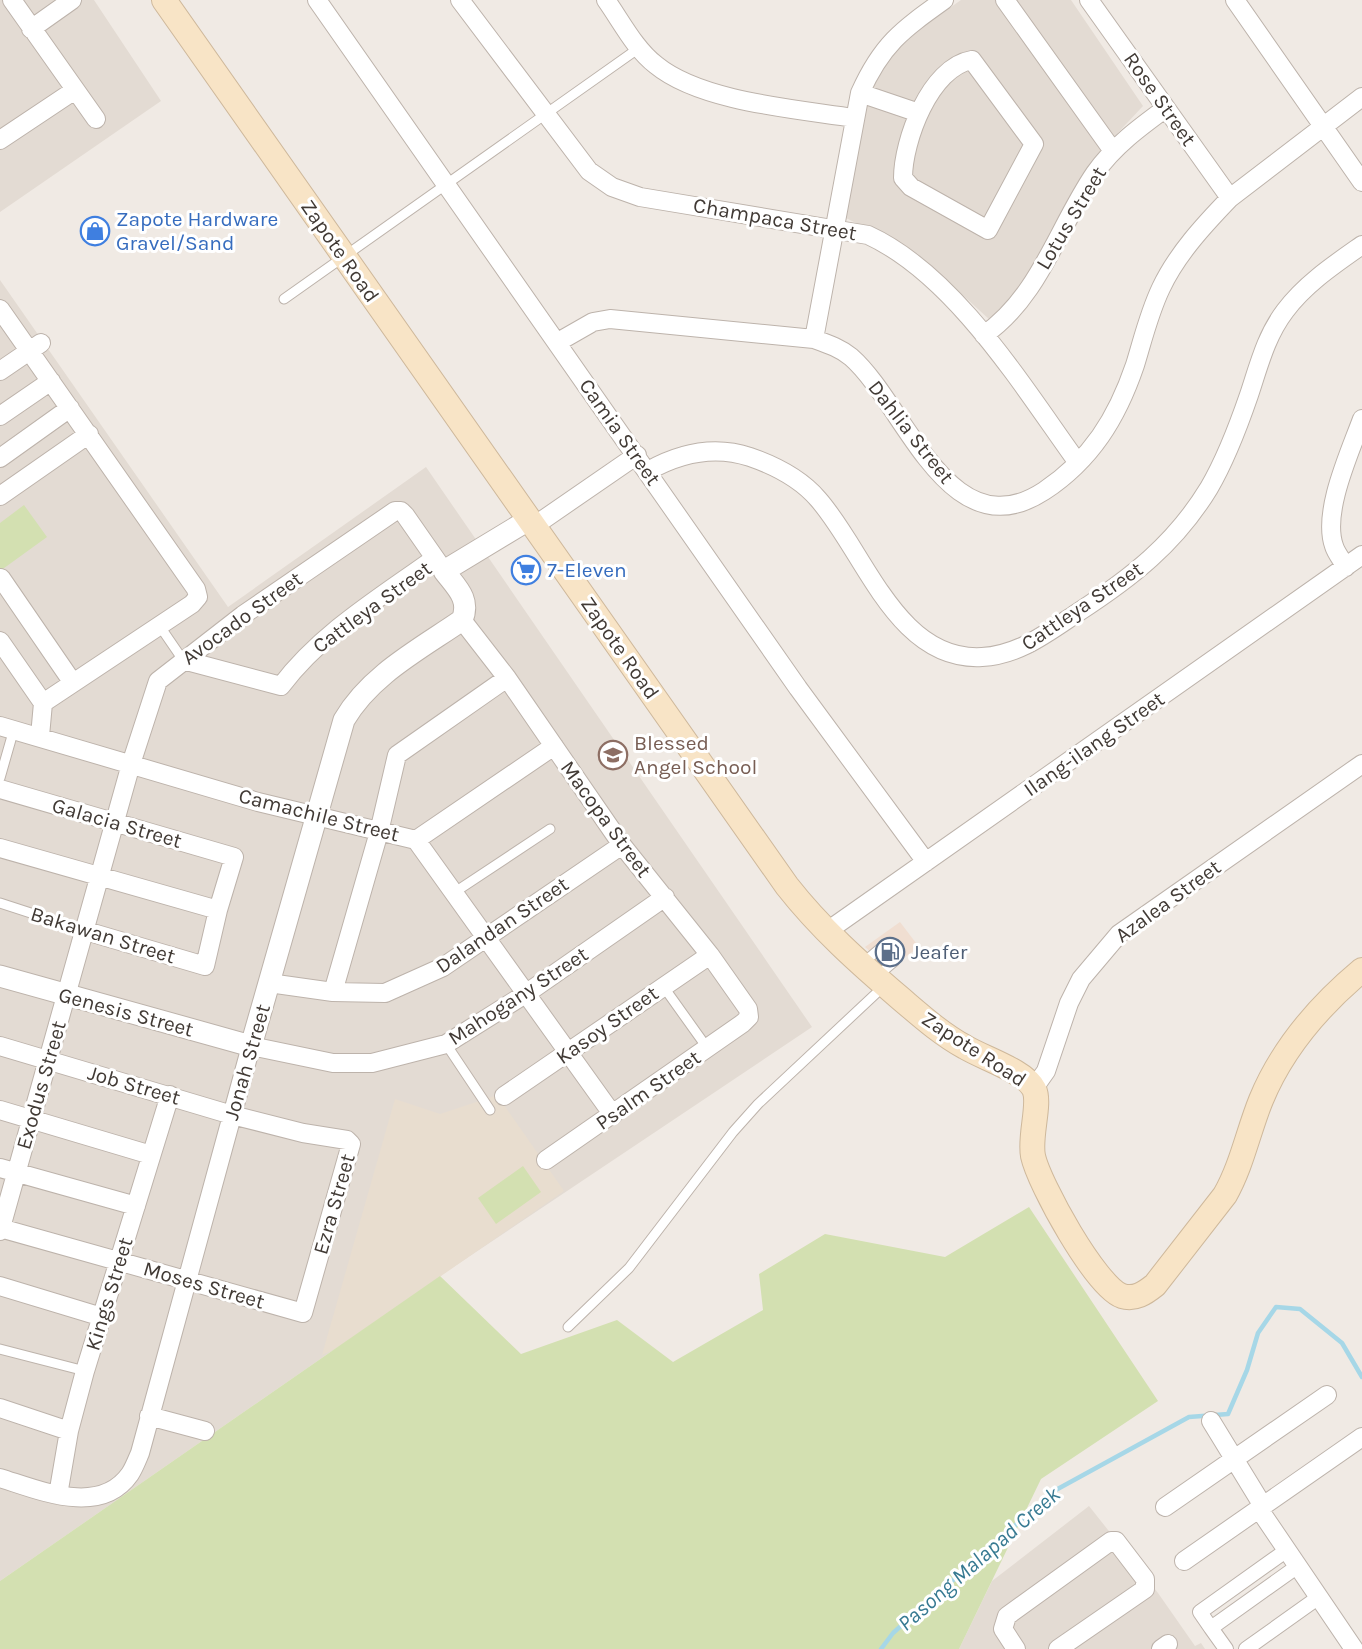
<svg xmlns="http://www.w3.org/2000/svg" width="1362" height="1649" font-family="Karla,sans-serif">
<rect width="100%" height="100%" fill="#f0eae4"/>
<path fill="#e3dbd3" d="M0,0h94l67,101 -161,111z
M961,0h110l72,106 -45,48 -70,126 -37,41 -73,-67 -74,-37 18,-105 19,-47 39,-36z
M0,280l228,327 198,-140 386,560 -372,249 -440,305z
M1089,1506l69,87 37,53 6,-3 4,6h-246l33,-68z"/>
<path fill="#f0ded1" d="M900,922l19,25 -29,21 -25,-21z"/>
<path fill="#e8ddcf" d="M497,1095l67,96 -230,159 -12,5 73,-256 45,15z"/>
<path fill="#d3e0b1" d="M24,505l23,32 -47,34v-48z
M523,1166l18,26 -45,32 -18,-26z
M1029,1207l129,194 -117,78 -82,170h-959v-68l440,-305 81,78 96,-34 56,42 90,-52 -4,-36 66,-40 120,23z"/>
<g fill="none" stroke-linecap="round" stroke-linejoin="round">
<path stroke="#a6d7e7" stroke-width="4.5" d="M881,1649l12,-16 161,-142 135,-74 39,-3 19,-44 11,-37 18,-26 24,2 42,34 20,34"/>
<g stroke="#bdb3ab" stroke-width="11">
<path id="service" d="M284,299l355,-251
M159,625l24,35
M0,778l14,-49
M455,892l95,-63
M0,903l86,28
M863,963l20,-17 5,-1 7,6v10l-19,16
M663,986l45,63
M446,1044l44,66
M568,1327l61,-59 104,-136 25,-28 126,-118
M0,1349l85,22"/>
</g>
<g stroke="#bdb3ab" stroke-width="16">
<path id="pedestrian" d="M1211,1628l-11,-16 87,-62
M1226,1649l-15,-21 87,-62
M1246,1649l73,-52"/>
</g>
<g stroke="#bdb3ab" stroke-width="20">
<path id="minor" d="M12,0l84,119
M317,0l481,688 128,174
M460,0l129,171 23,16 28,10 228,38c87,40 155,152 210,228
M606,0c15,21 29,49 50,65 45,37 141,44 198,53
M1005,0l108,151
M1089,0l141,198
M1235,0l127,182
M31,29l41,-29
M972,60l62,84 -46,86 -77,-43 -8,-9c0,-37 27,-111 69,-118z
M860,93l59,20
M0,140l75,-50
M0,309l196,280 2,8 -6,7 -149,99
M984,335c56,-39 74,-108 111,-162 19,-27 45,-46 71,-65
M814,339l46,-246c22,-49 42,-63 84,-93
M558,342l35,-20 17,-3 204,20c14,5 26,9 37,18 54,47 98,196 193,134 47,-31 73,-73 91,-126 8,-26 14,-52 26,-77 16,-34 43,-63 69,-90l132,-101
M0,371l41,-28
M0,416l51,-35
M0,458l70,-50
M648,471c32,-18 66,-26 102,-14 26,9 50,21 68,42 47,53 79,163 164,158 37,-2 65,-24 95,-44 54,-35 98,-69 132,-125 17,-29 29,-61 40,-93 10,-30 17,-59 36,-84 20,-27 50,-47 77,-66
M0,496l89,-62
M534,526l103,-71
M1346,567c-4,-7 -10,-14 -12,-21 -12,-34 16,-94 28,-127
M1,578l72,105
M462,620l45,58 115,167 88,110 38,54 1,8 -6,6 -197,137
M0,641l43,62 -3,33
M183,660l98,26c41,-54 100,-89 154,-128
M0,726l258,76 158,38 197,275
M0,789l234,68 -16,53 -13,56 -119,-35
M416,840l138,-94
M0,848l218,62
M826,932l536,-377
M269,983l64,9 52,1 58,-26 179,-122
M333,992l46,-160 18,-77 110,-77
M0,1046l232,69 71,18 44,7 4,4 -48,169 -303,-85
M1034,1088l12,-17 23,-68 12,-24 38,-45 243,-170
M504,1096l206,-141
M0,1110l151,45
M0,1168l136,38
M0,1231l131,-467 27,-83 85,-66 152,-104h6l4,4 39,56
M0,1286l102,31
M0,1408l69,23
M149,1416l56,15
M1211,1421l52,85
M0,1478c39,12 100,39 130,-4 4,-6 7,-14 10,-21l111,-407 82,17h39l74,-19 81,-51 138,-96
M58,1495l11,-64 16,-60 85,-276
M1165,1507l162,-112
M1259,1509l95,140
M1184,1561l178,-124
M1016,1649l-13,-20 4,-13 104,-75h5l29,38v10l-87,60
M1161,1649l7,-5"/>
</g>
<g stroke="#bdb3ab" stroke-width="23">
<path id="tertiary" d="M0,976l251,70 93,-326c26,-45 76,-71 118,-100 9,-21 -6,-33 -18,-49l86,-52"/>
</g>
<g stroke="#ceb89b" stroke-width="26">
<path id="secondary" d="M164,0l623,886c33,42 72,77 113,112 20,17 41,36 65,49 18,11 60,24 69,42 7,14 -5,47 -1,67 6,28 63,131 89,140 13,4 23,-3 33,-11l70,-90c17,-30 23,-63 36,-95 21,-51 59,-95 101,-130"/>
</g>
<use href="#service" stroke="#fff" stroke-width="9"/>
<use href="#pedestrian" stroke="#fff" stroke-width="14"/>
<use href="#minor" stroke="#fff" stroke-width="18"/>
<use href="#tertiary" stroke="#fff" stroke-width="21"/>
<use href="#secondary" stroke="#f8e4c6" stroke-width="24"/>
</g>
<defs>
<g id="shop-ring" transform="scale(1.5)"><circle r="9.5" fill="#fff" stroke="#3f7fe0" stroke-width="1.5"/><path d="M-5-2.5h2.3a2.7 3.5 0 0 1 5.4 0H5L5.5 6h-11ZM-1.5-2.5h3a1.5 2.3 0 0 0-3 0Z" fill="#3f7fe0"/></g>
<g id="supermarket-ring" transform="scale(1.5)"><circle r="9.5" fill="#fff" stroke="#3f7fe0" stroke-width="1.5"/><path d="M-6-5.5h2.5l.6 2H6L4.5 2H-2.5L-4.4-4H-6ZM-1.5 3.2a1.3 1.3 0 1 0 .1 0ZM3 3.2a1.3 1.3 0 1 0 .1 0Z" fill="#3f7fe0"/></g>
<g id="school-ring" transform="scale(1.5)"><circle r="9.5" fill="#fff" stroke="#8d6e63" stroke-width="1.5"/><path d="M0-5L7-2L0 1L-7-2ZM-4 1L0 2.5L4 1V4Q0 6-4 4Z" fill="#8d6e63"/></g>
<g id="fuel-ring" transform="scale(1.5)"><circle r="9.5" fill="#fff" stroke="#5c6f8a" stroke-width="1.5"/><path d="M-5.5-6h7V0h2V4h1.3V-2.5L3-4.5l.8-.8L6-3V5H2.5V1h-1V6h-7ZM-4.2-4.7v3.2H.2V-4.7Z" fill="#5c6f8a"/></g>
</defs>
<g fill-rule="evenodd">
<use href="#shop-ring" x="95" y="231"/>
<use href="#supermarket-ring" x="526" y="570"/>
<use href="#school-ring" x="613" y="755"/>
<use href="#fuel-ring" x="890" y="952"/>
</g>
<g text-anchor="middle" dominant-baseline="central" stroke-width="6" stroke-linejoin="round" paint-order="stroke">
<g font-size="21" fill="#413a35" stroke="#fff">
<text transform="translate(1160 99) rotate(55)">Rose Street</text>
<text transform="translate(1071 218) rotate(-59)">Lotus Street</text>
<text transform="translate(775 219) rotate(10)">Champaca Street</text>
<text transform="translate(340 251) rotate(55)">Zapote Road</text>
<text transform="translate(620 432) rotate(55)">Camia Street</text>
<text transform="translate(911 432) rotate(52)">Dahlia Street</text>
<text transform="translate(1082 606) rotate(-34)">Cattleya Street</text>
<text transform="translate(372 607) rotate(-36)">Cattleya Street</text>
<text transform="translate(242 618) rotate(-36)">Avocado Street</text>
<text transform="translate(620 648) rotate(55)">Zapote Road</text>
<text transform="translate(1094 744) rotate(-35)">Ilang-ilang Street</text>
<text transform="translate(319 815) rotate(14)">Camachile Street</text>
<text transform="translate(606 819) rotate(54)">Macopa Street</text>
<text transform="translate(117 823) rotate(16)">Galacia Street</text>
<text transform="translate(1168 901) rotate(-36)">Azalea Street</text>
<text transform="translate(502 925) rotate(-34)">Dalandan Street</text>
<text transform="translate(103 935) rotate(17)">Bakawan Street</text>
<text transform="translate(518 996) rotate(-33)">Mahogany Street</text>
<text transform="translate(126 1012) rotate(15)">Genesis Street</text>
<text transform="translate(607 1025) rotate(-35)">Kasoy Street</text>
<text transform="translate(974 1049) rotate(33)">Zapote Road</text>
<text transform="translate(247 1062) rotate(-74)">Jonah Street</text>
<text transform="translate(41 1085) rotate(-74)">Exodus Street</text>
<text transform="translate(134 1085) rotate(16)">Job Street</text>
<text transform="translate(648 1090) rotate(-35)">Psalm Street</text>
<text transform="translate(334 1204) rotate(-74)">Ezra Street</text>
<text transform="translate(204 1285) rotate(16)">Moses Street</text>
<text transform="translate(109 1294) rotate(-73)">Kings Street</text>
</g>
<g font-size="21" fill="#366cbe" stroke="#fff" text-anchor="start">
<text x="116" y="219">Zapote Hardware<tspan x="116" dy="24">Gravel/Sand</tspan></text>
<text x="547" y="570">7-Eleven</text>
</g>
<g font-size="21" fill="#785e54" stroke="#fff" text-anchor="start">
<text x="634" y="743">Blessed<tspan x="634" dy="24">Angel School</tspan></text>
</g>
<g font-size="21" fill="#4e5e75" stroke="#fff" text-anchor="start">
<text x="911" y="952">Jeafer</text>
</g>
<g font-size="22" font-style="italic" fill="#377a92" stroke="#fff">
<text transform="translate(979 1559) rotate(-41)">Pasong Malapad Creek</text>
</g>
</g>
</svg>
